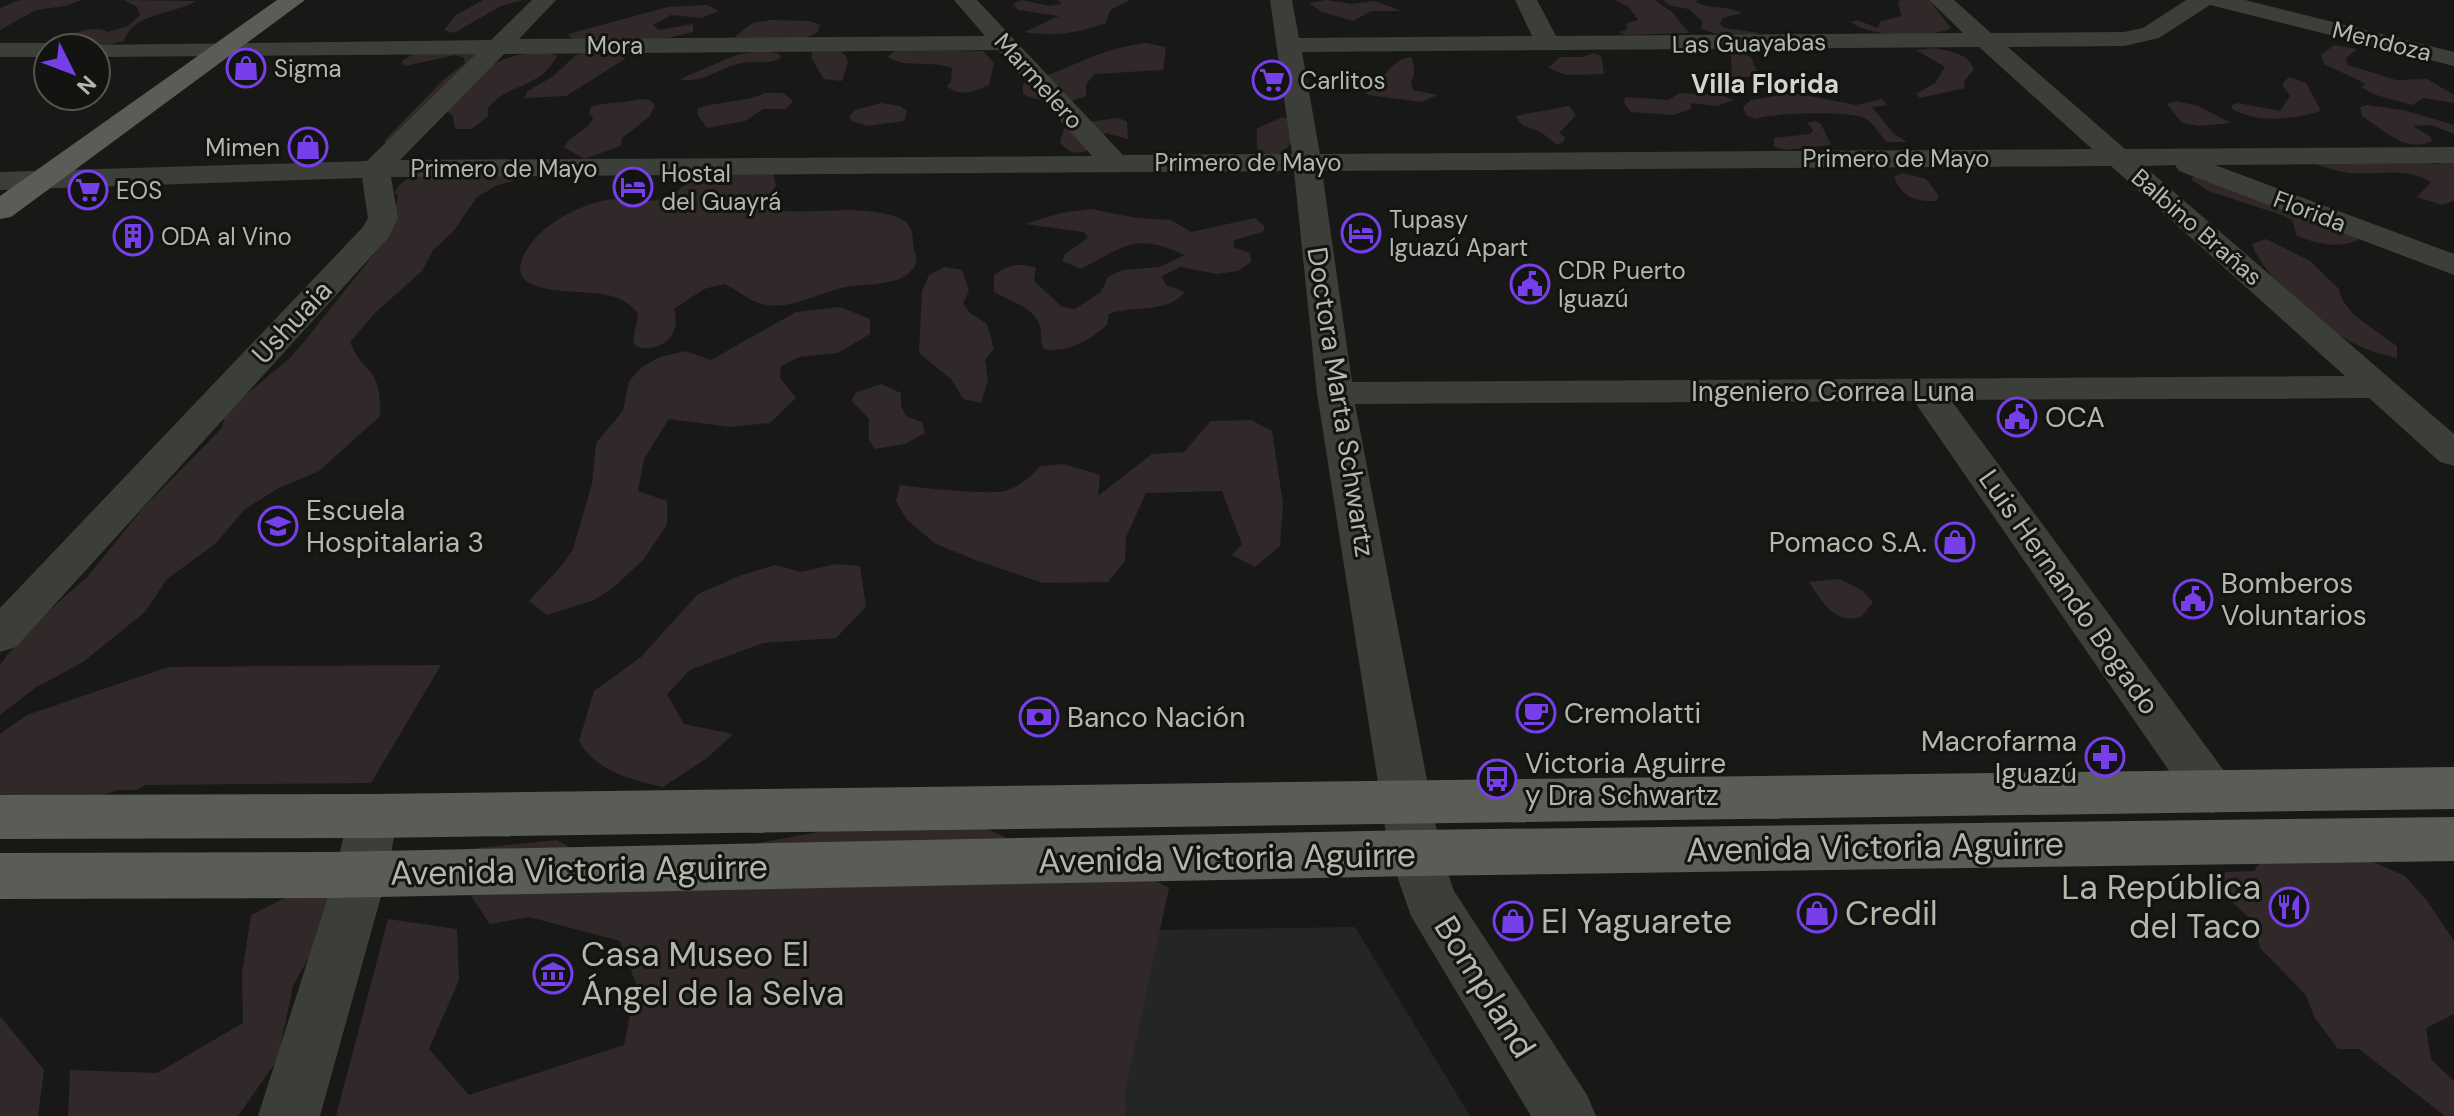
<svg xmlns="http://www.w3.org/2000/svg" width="2454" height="1116" font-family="'DM Sans',sans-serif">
<rect width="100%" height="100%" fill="#181917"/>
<path fill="#242623" d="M1355,927l115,189h-468l12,-184z"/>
<path fill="#31282a" d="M20,0h61l-16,6 -29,4 -36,20v-22z
M124,0l72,1c-23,14 -63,11 -72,40l-28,7 -51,2 4,-6c16,-7 42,-21 59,-12l20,-6 12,-11 -3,-8z
M483,0h40l-22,6 -47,27 -10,-3 12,-15z
M1022,0l27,6 13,-2 -4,-4h72l-20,10 -4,13c-28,10 -53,14 -82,9l35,-16 -41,-6 -5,-6z
M1326,0l25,4 24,-3 27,10h-31l-18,10 -31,-9 -13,-9z
M1615,0h40l17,12 17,21 -64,2 -6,-3 7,-2 1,-7 11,-3 -9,-13z
M1663,0h34l-1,2c15,8 31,3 46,11l-20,5 -2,6 4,4 36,5c-17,7 -41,4 -59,-5l2,-6 -14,-13 -18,-3z
M1900,0h29l22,28c-20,11 -83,9 -100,-6l6,-2 20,8 4,-7 21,-5 -4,-12z
M707,5l12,6 -18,7 -30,-3 -18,10 6,5 34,-6v8l-25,6 -95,2 -5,-6 100,-27z
M771,20l39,1 10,4 -2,7 -15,8h-65l-2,-4 16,-13z
M1146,43l20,4 -3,23 -69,4 -8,11v11c-18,9 -45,7 -63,-2v-10c43,-13 79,-37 123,-41z
M2334,45l23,4 -11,9 2,7 48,15 31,-1 27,16v8l-30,-5 -12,7 -36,-10 -15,-8 4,-3 -3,-2 -38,-18 -3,-9z
M836,48l10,8 2,7 -6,18 -18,-2 -13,-21 2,-7z
M1933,48c16,3 36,5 41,22l-10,11 1,7 -45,10 -4,-4 19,-11 10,-16 -29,-17z
M897,49l86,2 11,12 -5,22c-15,6 -29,13 -42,1l4,-4 1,-14c-20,-8 -47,1 -64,-11z
M765,50l14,4 2,4c-14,7 -25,3 -39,5 -21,3 -40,22 -62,16l56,-24z
M1734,50l17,7 8,19 -31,2 -13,-4 17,-4 -2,-19z
M591,51l33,1 1,7 -59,37 -42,2 4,-7 24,-14 24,-22z
M416,52l65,2 -90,88h-8l60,-62 22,-17 -1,-5 -8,-3 -51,11 -4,-4z
M546,52l11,4c-18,34 -48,26 -69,52v8l-16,13h-17l-2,-13 -6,-5c30,-39 46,-57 99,-59z
M1593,53l8,3 3,18 -37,1 -19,-7 12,-11h24z
M1411,57c4,6 4,20 0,25l2,8 25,5 -16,7 -54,-7 -3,-4c18,-9 27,-33 46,-34z
M2289,77l17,6 15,28c-26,8 -61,13 -89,-2v-4l6,-2 42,8 10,-15 -8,-12z
M764,93h19l10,8 -7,8h-23l-18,12 -38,7 -10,-14 1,-6c18,-6 55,-7 66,-15z
M1680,93l41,2 13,5 -18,6 -25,-3v6l-18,6 -42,-3 -7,-9 1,-6 43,3z
M1794,93l62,12 26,-6 5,6 -15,2 21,26 14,9h-21c-6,-8 -12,-18 -20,-23 -12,-9 -97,-6 -111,0l-9,-4 -3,-8 8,-7z
M639,99l11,1 5,6 -6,11 -27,21 -1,8 -37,13 -20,-12c7,-13 23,-15 29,-29l-4,-5 2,-6c17,-6 31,-3 48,-8z
M2176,101l22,5 33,17 -32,3 -17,-3 -15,-19z
M881,103l19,3 7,5 -3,10 -37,5 -15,-5 -3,-4 6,-7z
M2367,105l36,5 51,15v9l-23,-9 -18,1 18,11 1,4c-26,13 -50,-12 -70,-25l-2,-9z
M1569,106l7,9 -17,18 6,4 -1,5 -7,3 -16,-13 -19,-7 -7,-9z
M1283,117l14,6c-2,19 -8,25 -23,34l-17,-6v-23z
M1119,118l8,4 1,17 -23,-6c-10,17 -30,30 -45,9l4,-13 7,-5z
M1815,121l6,3 10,21 -46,5 -11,-3v-9l36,-4 3,-4 -6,-7z
M2385,159l50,5 19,-3v40l-12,4 -25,-8 14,-15c-26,-16 -54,-6 -83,-9 -13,-2 -25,-7 -38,-10z
M440,169l89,2 -6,7 -25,7 -21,12 -24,35 -20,18 -11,21 -46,41 -26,30c16,37 32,23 30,74l-61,55 -42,18 -32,20 -30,35 -48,35 -22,33 -62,50 -48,26 -35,27v-50l7,-10 34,-37 47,-42 56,-69 78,-79 4,-17 63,-52 14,-16 75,-94 12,-19 8,-34 -3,-3c5,-17 30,-20 45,-24z
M714,172l59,2 3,12 -12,16 7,8c41,5 84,-6 123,6 15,5 19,12 19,27 1,11 8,19 -2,28 -15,16 -46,12 -65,16 -27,5 -55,24 -84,17 -13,-3 -25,-15 -38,-20l-20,5 -30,20c8,26 -12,44 -37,38l-4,-5 5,-28c-8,-12 -22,-18 -36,-20 -29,-5 -114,4 -69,-53 18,-22 57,-42 86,-42 14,0 28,4 42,0 14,-4 20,-13 31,-18 6,-4 15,-6 22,-9z
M1903,173l23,6 12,16 -1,6c-21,0 -32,-2 -42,-21v-4z
M2193,176l161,58 4,6c-21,9 -40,4 -61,-4l-5,-16 -10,-5 -74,-24 -16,-11z
M1091,209l46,9 34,2 20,12 64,-14 10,9 -2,5 -29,8 -1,7 17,6 1,9 -13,9 -21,3 -37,-7 -18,9 4,9 19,7c-17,22 -53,13 -76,22l-2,11c-16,14 -40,29 -63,24 -5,-9 -1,-18 -5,-26 -8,-17 -30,-22 -45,-31v-17c14,-10 25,-13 42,-7l-2,13 28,26 13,2 26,-17 7,-15 14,-7 37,-3 26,-12c-50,-23 -60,-9 -104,14l-19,-8 3,-7 23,-16 -4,-6 -59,-8 36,-11z
M2266,239l44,22 28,27 5,13 12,15 42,30v12c-10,-3 -21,-5 -31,-9 -36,-14 -101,-68 -114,-105z
M945,267l17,3 7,21 -6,12 7,10 17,11 7,25 -9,11 3,20 -7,23 -18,-4 -11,-19 -33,-27 3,-62 7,-16z
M840,307l30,12v15l-32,19 -39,4 -18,9 -1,12 16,20 -26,25 -40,4 -61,-8 -25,40 -6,32 29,10v24l-24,35 -30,28 -19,12 -47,15 -18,-14 34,-37 10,-15 19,-65 4,-41 27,-32 6,-30 13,-14 18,-10 25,-6 26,9 85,-48z
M881,384l20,9v13l5,10 16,6 3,11 -20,11 -30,5 -6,-9v-21l-17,-18 3,-8z
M1251,420l21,11 11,73 -3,42 -25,21 -23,-12 10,-11 -20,-53 -76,2 -20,44 -1,24 -17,21 -65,1 -65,-22 -42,-17 -29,-24 -11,-19 4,-16c17,3 92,10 105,6 14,-4 27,-15 35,-25l24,-2 36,11 -2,21 54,-42 32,-2 27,-31z
M836,564l24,2 6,41 -30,31 -73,5 -73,27 -23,24 17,30 49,10 -26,24 -44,29c-31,-7 -68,-16 -84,-46l15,-50 47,-34 57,-63 44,-19 33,-10 26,7z
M1840,579l23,12 10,11 -11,14c-26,11 -41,-16 -53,-34z
M441,665l-70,118 -226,2 -7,5h-20l-24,8 -94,11v-75l27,-19 141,-48z
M946,809l67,32 103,19 53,28 -44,204 1,24h-790l52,-197 69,10 2,51 -30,69 40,46 155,-50 12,-61 -16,-43 -91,-24 -39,7 -35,-51 2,-23 100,-10 52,30z
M2268,851l94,6 43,19 23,26 26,39v73l-28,14 5,31 23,22v35h-9l-86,-67h-21l-23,-31 -10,-24 -45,-46 -5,-25 -32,-29 2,-22 29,-1z
M330,875v44l-37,67 -15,73 -40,57h-170l2,-46 87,3 86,-50 -1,-50 9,-58z
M0,1016l44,54 -6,46h-38z"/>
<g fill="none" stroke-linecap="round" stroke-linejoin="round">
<path fill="#3b3e39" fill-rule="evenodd" d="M532,0h24l-37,39 466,-3 -31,-36h23l146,155 169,-1 -22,-154h22l7,38 233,-2 -17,-36h22l19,36 407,-3 -34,-33h25l37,33 133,-1 19,-4 43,-28h59l209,52v14l-244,-61 -51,33 -35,8 -116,1 117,102 329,-2v16l-239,2 239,89v21l-275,-104 -4,-6 -31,1 310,268v32l-14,-4 -71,-64 -418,2 279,379 7,14 -7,14 -18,6 -18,-6 -280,-406 -559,3 86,449 13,38 133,204 9,21h-65l-120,-200 -22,-63 -72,-460 -23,-222 -903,6 7,41 -10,20 -372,409 -16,5v-44l363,-381 5,-9 -6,-40 -362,12v-18l367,-11 109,-107 -380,3v-9h-11l2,-3 404,-5zM1979,47l113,102 -772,5 -18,-102zM998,50l94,106 -692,4 104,-106zM2111,166l234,210 -993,6 -30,-211z
M0,43h48l11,5h-11v9h-48z
M373,795l18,6 7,15 -11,59 -67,241h-62l77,-241 13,-59 7,-15z"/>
<path fill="#595d55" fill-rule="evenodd" d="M277,0h28l-294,217 -11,2v-23z
M2454,767v42l-2081,29 -373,1v-44l373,-1z
M2454,817v44l-1039,15 -1085,22 -330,1v-46l330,-1 1085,-22z"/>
</g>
<defs>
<g id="shop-ring" transform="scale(2)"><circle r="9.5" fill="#131412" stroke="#763fe9" stroke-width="1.5"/><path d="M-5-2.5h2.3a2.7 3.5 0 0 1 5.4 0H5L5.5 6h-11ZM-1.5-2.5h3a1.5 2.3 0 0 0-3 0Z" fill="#763fe9"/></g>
<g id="supermarket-ring" transform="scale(2)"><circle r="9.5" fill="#131412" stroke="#763fe9" stroke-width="1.5"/><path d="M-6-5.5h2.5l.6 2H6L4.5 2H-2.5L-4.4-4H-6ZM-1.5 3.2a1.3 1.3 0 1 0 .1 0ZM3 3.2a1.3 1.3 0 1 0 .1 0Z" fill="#763fe9"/></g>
<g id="hotel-ring" transform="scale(2)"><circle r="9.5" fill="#131412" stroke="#763fe9" stroke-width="1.5"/><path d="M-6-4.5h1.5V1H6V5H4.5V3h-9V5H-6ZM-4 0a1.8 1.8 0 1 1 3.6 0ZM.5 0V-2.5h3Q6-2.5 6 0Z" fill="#763fe9"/></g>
<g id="building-ring" transform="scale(2)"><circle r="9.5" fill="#131412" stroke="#763fe9" stroke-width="1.5"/><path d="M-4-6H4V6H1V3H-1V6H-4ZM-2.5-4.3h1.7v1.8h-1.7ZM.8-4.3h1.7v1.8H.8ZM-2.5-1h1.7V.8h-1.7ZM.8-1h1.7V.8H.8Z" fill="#763fe9"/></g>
<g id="civic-ring" transform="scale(2)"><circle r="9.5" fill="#131412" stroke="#763fe9" stroke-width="1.5"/><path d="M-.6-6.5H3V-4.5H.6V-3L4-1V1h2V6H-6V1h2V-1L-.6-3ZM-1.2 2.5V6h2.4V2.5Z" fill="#763fe9"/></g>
<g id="school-ring" transform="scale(2)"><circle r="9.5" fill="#131412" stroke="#763fe9" stroke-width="1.5"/><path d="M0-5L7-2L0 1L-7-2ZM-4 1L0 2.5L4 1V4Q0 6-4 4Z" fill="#763fe9"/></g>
<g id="cafe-ring" transform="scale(2)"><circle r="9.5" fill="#131412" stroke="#763fe9" stroke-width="1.5"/><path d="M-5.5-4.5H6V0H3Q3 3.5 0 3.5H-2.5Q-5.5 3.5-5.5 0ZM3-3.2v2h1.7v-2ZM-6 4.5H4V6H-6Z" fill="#763fe9"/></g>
<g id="bank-ring" transform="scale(2)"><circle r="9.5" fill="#131412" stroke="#763fe9" stroke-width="1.5"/><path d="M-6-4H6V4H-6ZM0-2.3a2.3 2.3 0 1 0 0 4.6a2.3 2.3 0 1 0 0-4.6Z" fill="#763fe9"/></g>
<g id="pharmacy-ring" transform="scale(2)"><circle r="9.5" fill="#131412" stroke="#763fe9" stroke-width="1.5"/><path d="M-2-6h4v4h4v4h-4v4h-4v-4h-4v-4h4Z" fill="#763fe9"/></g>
<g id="bus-ring" transform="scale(2)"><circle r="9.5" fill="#131412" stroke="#763fe9" stroke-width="1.5"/><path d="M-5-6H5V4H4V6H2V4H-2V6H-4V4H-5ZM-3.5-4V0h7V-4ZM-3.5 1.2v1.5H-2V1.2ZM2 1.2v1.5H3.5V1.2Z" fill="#763fe9"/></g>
<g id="restaurant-ring" transform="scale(2)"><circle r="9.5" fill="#131412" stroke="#763fe9" stroke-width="1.5"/><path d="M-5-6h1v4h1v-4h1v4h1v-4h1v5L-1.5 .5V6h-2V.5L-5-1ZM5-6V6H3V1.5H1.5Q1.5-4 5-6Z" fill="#763fe9"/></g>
<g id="museum-ring" transform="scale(2)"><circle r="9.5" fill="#131412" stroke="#763fe9" stroke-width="1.5"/><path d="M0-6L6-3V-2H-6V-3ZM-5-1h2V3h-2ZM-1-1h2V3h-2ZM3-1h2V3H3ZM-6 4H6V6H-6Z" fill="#763fe9"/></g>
</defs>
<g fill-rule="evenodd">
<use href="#shop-ring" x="246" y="68"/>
<use href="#supermarket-ring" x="1272" y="80"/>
<use href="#shop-ring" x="308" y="147"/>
<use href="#hotel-ring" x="633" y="187"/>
<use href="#supermarket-ring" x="88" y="190"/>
<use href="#hotel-ring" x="1361" y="233"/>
<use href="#building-ring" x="133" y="236"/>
<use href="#civic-ring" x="1530" y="284"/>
<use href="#civic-ring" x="2017" y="417"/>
<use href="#school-ring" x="278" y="526"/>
<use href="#shop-ring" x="1955" y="542"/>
<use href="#civic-ring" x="2193" y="599"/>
<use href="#cafe-ring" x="1536" y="713"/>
<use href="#bank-ring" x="1039" y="717"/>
<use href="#pharmacy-ring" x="2105" y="757"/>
<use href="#bus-ring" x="1497" y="779"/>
<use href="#restaurant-ring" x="2289" y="907"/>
<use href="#shop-ring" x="1817" y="913"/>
<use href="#shop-ring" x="1513" y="921"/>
<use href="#museum-ring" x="553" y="974"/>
</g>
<g text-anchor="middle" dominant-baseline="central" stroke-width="6" stroke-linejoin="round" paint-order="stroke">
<g font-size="24" fill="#b3b8aa" stroke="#131412">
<text transform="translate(2382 41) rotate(14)">Mendoza</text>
<text transform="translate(1749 43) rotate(-1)">Las Guayabas</text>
<text x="615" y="45">Mora</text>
<text transform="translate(1039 81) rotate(48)">Marmelero</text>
<text x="1896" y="158">Primero de Mayo</text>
<text x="1248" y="162">Primero de Mayo</text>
<text x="504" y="168">Primero de Mayo</text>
<text transform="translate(2310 211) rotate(21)">Florida</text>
<text transform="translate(2197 227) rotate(41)">Balbino Brañas</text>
</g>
<g font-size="24" fill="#b3b8aa" stroke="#131412" text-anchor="start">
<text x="274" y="68">Sigma</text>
<text x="1300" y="80">Carlitos</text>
<text x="280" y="147" text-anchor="end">Mimen</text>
<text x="661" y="173">Hostal<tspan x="661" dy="28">del Guayrá</tspan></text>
<text x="116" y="190">EOS</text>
<text x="1389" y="219">Tupasy<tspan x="1389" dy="28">Iguazú Apart</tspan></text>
<text x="161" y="236">ODA al Vino</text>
<text x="1558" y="270">CDR Puerto<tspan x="1558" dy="28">Iguazú</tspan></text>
</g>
<g font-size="26" font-weight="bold" fill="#d1d5cb" stroke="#131412">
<text x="1765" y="84">Villa Florida</text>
</g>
<g font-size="28" fill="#b3b8aa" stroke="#131412">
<text transform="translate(292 322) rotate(-47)">Ushuaia</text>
<text x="1833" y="391">Ingeniero Correa Luna</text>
<text transform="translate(1341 402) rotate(81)">Doctora Marta Schwartz</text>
<text transform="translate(2069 592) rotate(55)">Luis Hernando Bogado</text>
</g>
<g font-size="28" fill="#b3b8aa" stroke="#131412" text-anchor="start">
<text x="2045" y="417">OCA</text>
<text x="306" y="510">Escuela<tspan x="306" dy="32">Hospitalaria 3</tspan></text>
<text x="1927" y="542" text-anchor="end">Pomaco S.A.</text>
<text x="2221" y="583">Bomberos<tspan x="2221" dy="32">Voluntarios</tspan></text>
<text x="1564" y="713">Cremolatti</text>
<text x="1067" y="717">Banco Nación</text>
<text x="2077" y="741" text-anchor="end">Macrofarma<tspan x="2077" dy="32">Iguazú</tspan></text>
<text x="1525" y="763">Victoria Aguirre<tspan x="1525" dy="32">y Dra Schwartz</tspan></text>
</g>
<g font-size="34" fill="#b3b8aa" stroke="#131412">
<text transform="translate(1875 847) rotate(-1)">Avenida Victoria Aguirre</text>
<text transform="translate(1227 858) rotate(-1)">Avenida Victoria Aguirre</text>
<text transform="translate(579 870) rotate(-1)">Avenida Victoria Aguirre</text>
<text transform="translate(1485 987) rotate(58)">Bompland</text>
</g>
<g font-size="34" fill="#b3b8aa" stroke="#131412" text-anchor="start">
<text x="2261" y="887" text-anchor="end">La República<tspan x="2261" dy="39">del Taco</tspan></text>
<text x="1845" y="913">Credil</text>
<text x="1541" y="921">El Yaguarete</text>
<text x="581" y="954">Casa Museo El<tspan x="581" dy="39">Ángel de la Selva</tspan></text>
</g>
</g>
<g transform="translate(72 72) rotate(132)"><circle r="38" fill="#131412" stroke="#53564f" stroke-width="2"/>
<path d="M0-6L14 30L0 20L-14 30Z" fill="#763fe9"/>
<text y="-12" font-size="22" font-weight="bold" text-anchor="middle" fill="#b3b8aa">N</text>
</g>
</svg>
